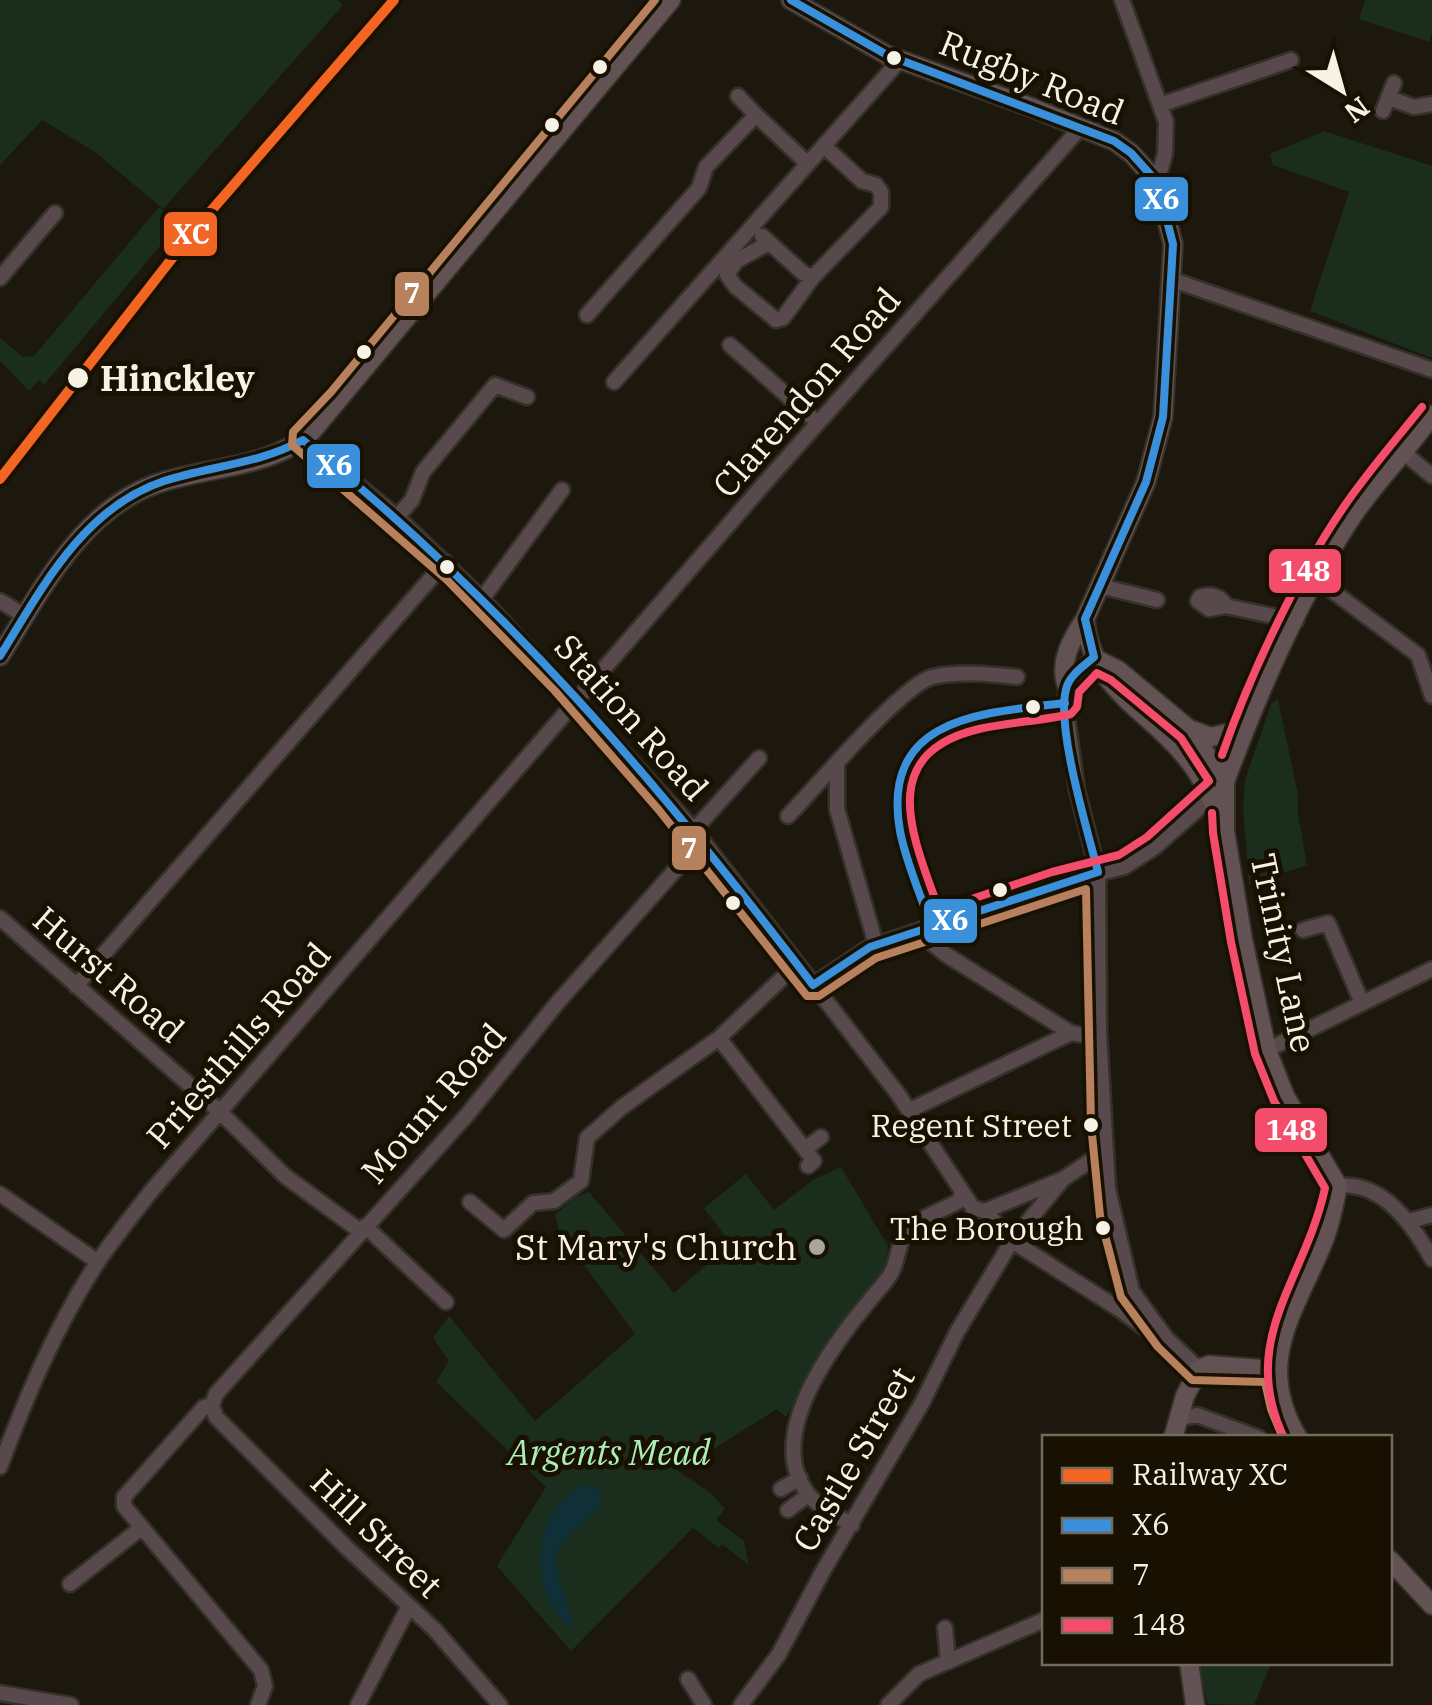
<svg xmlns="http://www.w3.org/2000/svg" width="1432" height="1705" font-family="'IBM Plex Serif',serif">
<rect width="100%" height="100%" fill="#1c180e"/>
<path fill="#1b2e1d" d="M0,0h337l6,5 -180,204 -68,-57 -53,-32 -42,45z
M1365,0h67v32l-3,10 -70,-23z
M1324,131l108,35v192l-122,-47 39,-119 -76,-27 -3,-11z
M159,207l20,16 -135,162 -5,-5 -10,11 -29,-30v-23l23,19 11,-1z
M1278,699l20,96v19l9,51 -58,20 -6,-79 2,-26 26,-76z
M841,1167l47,79 -2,23 -58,70 -42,78 -9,-8 -99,62 34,23 13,15 -9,11 28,21 5,24 -27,-21 -3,4 -26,-20 -122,123 -74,-85 49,-79 -110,-105 13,-21 -16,-23 16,-22 86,105 100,-87 -76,-103 -4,-16 19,-17 15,-6 85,101 57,-49 -27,-36 42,-34 28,36 39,-30z
M1197,1663h74l-17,42 -46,-1z"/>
<path fill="#102f37" d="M586,1484l11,5 5,7c-6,26 -41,33 -45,62 -2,24 14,47 15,70 -47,-34 -41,-122 14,-144z"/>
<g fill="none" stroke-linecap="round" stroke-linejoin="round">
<g stroke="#353129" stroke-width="19">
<path id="minor" d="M1122,0l44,122 -1,32 -8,28
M738,96l18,19
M1389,98l25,9 18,-3
M1160,105l131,-45
M1383,111l11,-28
M762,236l41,37 10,4 68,-70v-15l-5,-7 -14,-4 -38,-35
M769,243l-33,18 -9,14 8,11 41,34 7,-2 30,-41
M0,278l55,-65
M1173,280l259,90
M587,315l112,-127 7,-21 50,-52 52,49
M730,345l88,78
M614,382l286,-322
M303,440l94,77 85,82 212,231 204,264 75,114 12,3 27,30 107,68
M1403,452l29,24
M397,517l15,-17 11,-28 72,-87 32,12
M1315,578l103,77 14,41
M1100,586l57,14
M482,599l80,-109
M0,601l25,15
M1226,606l-17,3 -11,-8 2,-4c9,-4 21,-1 26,9l70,15
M1094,657l-27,29 -2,17 12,87 21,82 1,160 9,157 24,102 35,48 32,30
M837,765v44l39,136
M788,816c26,-27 114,-131 144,-139 27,-6 58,-3 85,0
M694,830l65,-72
M0,918l219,193 66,65 75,55
M1303,930l25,-7 34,80
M918,931l27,23 126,79 12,2 16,-3
M813,985l57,-38 186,-63 68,-17 31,-20 60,-53
M76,986l369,-424
M719,1038l95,123 -6,5
M1267,1050l165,-81
M910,1110l161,-77
M805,1149l16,-12
M1338,1186c45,-5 75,39 94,73
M0,1194l98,68
M470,1202l34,28 29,-27 21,-2 27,-20 6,-43 35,-31 97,-69 78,-74
M985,1211l78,-32 42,-28
M1409,1221l23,-6
M365,1226l81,76
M1132,1291l-12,10 -1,8 31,23 12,5
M212,1405l4,-11 251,-279 91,-113 144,-162
M212,1405l4,12 131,131 88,82 65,75
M212,1405l-8,2 -80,90v9l137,164 4,16 -7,19
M1177,1419l20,-4 62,23
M0,1467c26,-70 56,-141 97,-204 17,-25 37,-50 56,-74l610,-704 319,-359
M781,1489l19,-11
M788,1510l20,-15
M852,1525c-14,-9 -34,-18 -44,-31 -49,-64 38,-166 77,-212 12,-14 11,-27 17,-42 8,-20 40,-29 57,-39l3,-8
M70,1584l71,-56
M945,1628l3,34
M688,1679l16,26
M0,1693l71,12
M358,1705l51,-99
M741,1705l38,-51 44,-83 99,-168 35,-71 55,-91 51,-62
M888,1705l31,-31 125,-54"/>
</g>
<g stroke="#353129" stroke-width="22">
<path id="major" d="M791,0l96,55 146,53 81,33 17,12 26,29 16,62 -10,173 -17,65 -61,137c7,72 64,90 104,142 16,20 26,47 36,70
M0,656c40,-63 81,-146 156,-172 51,-18 117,-15 157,-54l358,-430
M1094,658l24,12 72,60 35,52v49l18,109 24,110 18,46 53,90c-4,18 -7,37 -14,54 -28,71 -72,121 -26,198
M1067,686c-9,-23 5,-48 18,-67
M1192,730l19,7 33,-8
M1225,782c32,-87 75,-186 126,-264 24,-36 56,-67 81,-103
M1173,1438l12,-42 14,-27 10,-4 67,5
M1390,1560l42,45
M1189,1662l6,43"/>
</g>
<use href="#minor" stroke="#57494c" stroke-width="14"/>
<use href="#major" stroke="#625254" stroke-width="18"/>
<g stroke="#181102" stroke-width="15">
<path id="bus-1" d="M0,656c42,-68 83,-148 164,-175 47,-15 95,-17 139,-41 201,162 354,341 510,545l57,-38 228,-75c-10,-40 -44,-150 -31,-186 4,-12 18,-21 27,-29l-9,-38 61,-137 17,-65 10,-173 -16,-62 -26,-29 -17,-12 -227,-86 -96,-55
M931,926c-10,-31 -25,-63 -31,-95 -20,-114 81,-118 165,-128"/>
</g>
<g stroke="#181102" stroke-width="15">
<path id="bus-2" d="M655,0l-324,392 -38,40 -1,13 155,135 108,111 103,118 149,187h12l57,-38 210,-69 5,235 9,92 21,81 37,50 34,33 73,2 6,27 12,29"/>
</g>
<g stroke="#181102" stroke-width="15">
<path id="bus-3" d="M1097,673l14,7 70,58 28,43 -62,56 -28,18 -67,17 -113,38c-26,-73 -65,-156 40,-181 31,-7 62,-8 92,-15l6,-7 2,-15z
M1222,755c27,-78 73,-176 119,-244 24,-36 54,-70 81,-104
M1212,813l1,20 18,109 24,112 19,47 51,87c-20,93 -88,151 -41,250"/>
</g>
<use href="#bus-1" stroke="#3a90db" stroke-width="8"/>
<use href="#bus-2" stroke="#b6815c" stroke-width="8"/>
<use href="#bus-3" stroke="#f44d6c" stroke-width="8"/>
<g stroke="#181102" stroke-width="18">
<path id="rail-1" d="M0,479l191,-245 203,-234"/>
</g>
<use href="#rail-1" stroke="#f26522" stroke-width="10"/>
</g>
<g fill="#f7f2e6" stroke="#181102" stroke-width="4">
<circle cx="894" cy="58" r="9"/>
<circle cx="600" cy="67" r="9"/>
<circle cx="552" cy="125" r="9"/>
<circle cx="364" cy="352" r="9"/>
<circle cx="78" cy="378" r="12"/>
<circle cx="447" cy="567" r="9"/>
<circle cx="1033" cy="707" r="9"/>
<circle cx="1000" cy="890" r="9"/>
<circle cx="733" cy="903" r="9"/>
<circle cx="1091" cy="1125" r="9"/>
<circle cx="1103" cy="1228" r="9"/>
</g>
<circle fill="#aaa69a" stroke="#181102" stroke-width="4" cx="817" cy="1247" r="10"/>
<g text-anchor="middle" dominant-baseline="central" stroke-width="10" stroke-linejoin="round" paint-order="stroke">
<g font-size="32" fill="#f7f2e6" stroke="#181102" text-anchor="end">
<text x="1072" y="1125">Regent Street</text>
<text x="1084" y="1228">The Borough</text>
</g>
<g font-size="35" fill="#f7f2e6" stroke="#181102">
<text transform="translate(1032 77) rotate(22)">Rugby Road</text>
<text transform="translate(806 392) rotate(-49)">Clarendon Road</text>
<text transform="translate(632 717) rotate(48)">Station Road</text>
<text transform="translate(1284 953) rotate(78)">Trinity Lane</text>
<text transform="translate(109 974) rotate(41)">Hurst Road</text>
<text transform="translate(238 1045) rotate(-49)">Priesthills Road</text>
<text transform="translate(433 1103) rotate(-49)">Mount Road</text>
<text transform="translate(853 1459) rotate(-60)">Castle Street</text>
<text transform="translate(377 1533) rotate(44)">Hill Street</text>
</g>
<g font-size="35" font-weight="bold" fill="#f7f2e6" stroke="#181102" text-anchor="start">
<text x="100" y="378">Hinckley</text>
</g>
<g font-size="35" fill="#f7f2e6" stroke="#181102" text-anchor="end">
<text x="797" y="1247">St Mary's Church</text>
</g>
<g font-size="35" font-style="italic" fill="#aceeb6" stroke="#181102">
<text x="609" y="1452">Argents Mead</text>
</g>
</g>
<g stroke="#181102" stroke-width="4">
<rect x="1133" y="175" width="57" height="48" rx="10" fill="#3a90db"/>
<rect x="162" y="210" width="57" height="48" rx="10" fill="#f26522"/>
<rect x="393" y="270" width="38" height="48" rx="10" fill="#b6815c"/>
<rect x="305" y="442" width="57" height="48" rx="10" fill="#3a90db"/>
<rect x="1267" y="547" width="76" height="48" rx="10" fill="#f44d6c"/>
<rect x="670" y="824" width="38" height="48" rx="10" fill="#b6815c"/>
<rect x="922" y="897" width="57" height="48" rx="10" fill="#3a90db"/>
<rect x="1253" y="1106" width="76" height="48" rx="10" fill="#f44d6c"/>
</g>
<g font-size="28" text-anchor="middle" font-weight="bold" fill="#fff">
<text x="1161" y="209">X6</text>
<text x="191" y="244">XC</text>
<text x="412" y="303">7</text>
<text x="334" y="475">X6</text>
<text x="1305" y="581">148</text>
<text x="689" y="858">7</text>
<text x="950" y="930">X6</text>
<text x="1291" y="1140">148</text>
</g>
<rect x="1042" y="1435" width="350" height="230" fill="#181102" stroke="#716b5d" stroke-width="2.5"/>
<rect x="1062" y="1468" width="50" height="15" fill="#f26522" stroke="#716b5d" stroke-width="2.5"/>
<text x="1132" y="1485" font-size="30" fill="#f7f2e6">Railway XC</text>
<rect x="1062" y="1518" width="50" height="15" fill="#3a90db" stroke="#716b5d" stroke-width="2.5"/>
<text x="1132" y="1535" font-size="30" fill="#f7f2e6">X6</text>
<rect x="1062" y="1568" width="50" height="15" fill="#b6815c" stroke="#716b5d" stroke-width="2.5"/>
<text x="1132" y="1585" font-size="30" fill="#f7f2e6">7</text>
<rect x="1062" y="1618" width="50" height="15" fill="#f44d6c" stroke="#716b5d" stroke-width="2.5"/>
<text x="1132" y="1635" font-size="30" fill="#f7f2e6">148</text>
<g transform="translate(1342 90) rotate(143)" stroke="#181102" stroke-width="8" paint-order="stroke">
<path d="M0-8L18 38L0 25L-18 38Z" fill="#f7f2e6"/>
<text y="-15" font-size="28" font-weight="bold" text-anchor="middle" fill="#f7f2e6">N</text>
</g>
</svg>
